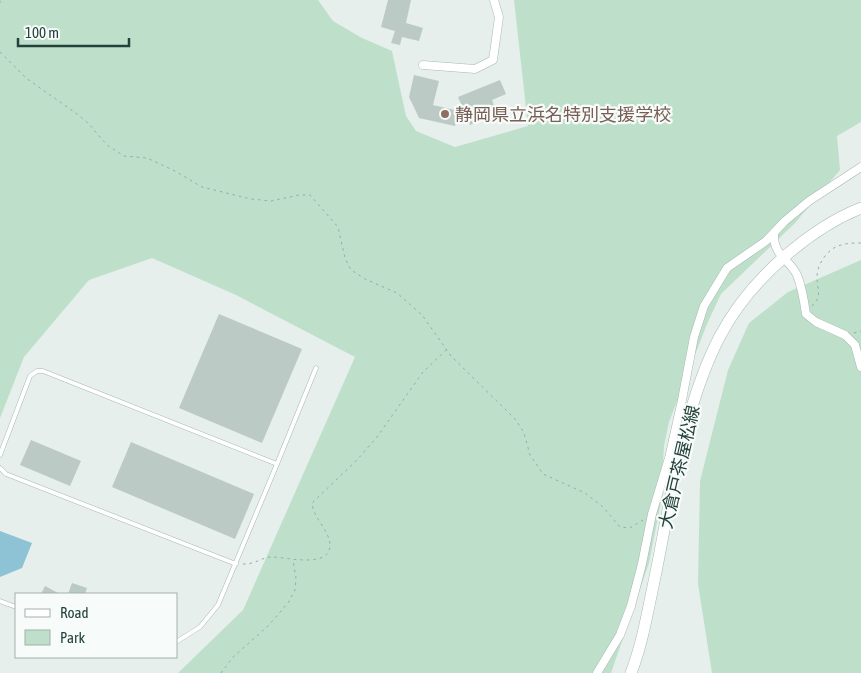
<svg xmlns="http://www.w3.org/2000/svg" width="861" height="673" font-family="'Asap Condensed','Noto Sans JP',sans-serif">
<rect width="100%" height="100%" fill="#e6efec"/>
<path fill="#bee0ca" d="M0,0h318l15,21 29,17 30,13 14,65 10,15 39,16 73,-21 -14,-126h347v122l-24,14 3,34 -45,53 -74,71 -14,30 -38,98 -5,24 -3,56 -12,61 -38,110h-433l65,-63 112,-253 -119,-62 -84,-37 -63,22 -65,77 -24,61z
M861,260v413h-149l-14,-89 2,-103 28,-111 21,-47 39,-31z"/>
<path fill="#8dc3d5" d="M0,531l32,12 -10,25 -22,9z"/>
<path fill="#bbcac5" d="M388,0h23l-5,23 17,5 -4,13 -17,-4 -2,8 -9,-2 4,-12 -14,-4z
M414,75l25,6 -6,24 26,6 -4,15 -36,-8 -10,-21z
M500,80l6,14 -14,6 5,14 -27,11 -12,-28z
M219,314l83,35 -40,94 -83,-35z
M31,440l50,21 -11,25 -50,-21z
M131,442l123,52 -19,45 -123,-52z
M72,583l15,5 -2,6h-17z
M45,586l15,8h-19z"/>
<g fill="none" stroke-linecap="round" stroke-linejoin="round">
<g stroke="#a8b8b4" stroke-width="5">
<path id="lane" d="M0,455l30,-79 7,-5h6l234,93 39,-96
M0,468l6,6 230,90
M0,601l16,6
M176,642l24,-15 18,-22 59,-141"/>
</g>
<g stroke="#a8b8b4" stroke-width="9">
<path id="street" d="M423,65l52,4 18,-9 6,-43 -5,-17
M774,235c0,22 15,23 23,40 5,12 7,25 9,39l10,8 29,13 10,10 6,22
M597,673l23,-38 11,-29 11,-42 10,-50 17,-56 13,-58 12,-63 10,-31 23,-38 39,-27 19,-20 24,-20 52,-34"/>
</g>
<g stroke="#a4bbb5" stroke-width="12">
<path id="secondary" d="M631,673c12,-31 17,-64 24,-96 16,-78 28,-170 65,-241 16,-30 39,-57 64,-79 23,-20 49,-38 77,-49"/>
</g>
<path stroke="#85b3a9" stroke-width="1" stroke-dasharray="2.5 4" stroke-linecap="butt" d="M0,3v-3
M0,52l26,26 51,36 11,9 19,22 17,11 23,2 28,13 27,16 49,12 20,2 28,-6h11l28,32 7,31 6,12 14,9 32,14 25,22 29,41 65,64 8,13 6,22 13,19 42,19 18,14 17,20 10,1 13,-8
M812,306c11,-11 5,-15 5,-29 0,-13 11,-29 24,-32 7,-2 14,-2 20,-2
M854,333l7,-2
M243,564c11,1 19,-7 29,-7 14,0 58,12 58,-12 0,-14 -17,-27 -18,-42l45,-43 20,-23 46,-65 23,-22
M221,673l12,-16 34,-30 21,-24 7,-13 1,-12 -3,-18"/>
<use href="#lane" stroke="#fff" stroke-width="4"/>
<use href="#street" stroke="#fff" stroke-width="8"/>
<use href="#secondary" stroke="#fff" stroke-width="11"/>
</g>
<circle fill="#8d6e63" stroke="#f7fbf9" stroke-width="2" cx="445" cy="114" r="5"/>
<g text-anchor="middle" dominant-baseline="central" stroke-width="4.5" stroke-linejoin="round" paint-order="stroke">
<g font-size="18" fill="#785e54" stroke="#f7fbf9" text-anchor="start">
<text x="455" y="114">静岡県立浜名特別支援学校</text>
</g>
<g font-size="18" fill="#24423c" stroke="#f7fbf9">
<text transform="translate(679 467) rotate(-77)">大倉戸茶屋松線</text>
</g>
</g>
<rect x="15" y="593" width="162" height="65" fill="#f7fbf9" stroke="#a3b1ad"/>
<rect x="25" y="609" width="25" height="8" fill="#ffffff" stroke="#a3b1ad"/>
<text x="60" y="618" font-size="15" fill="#24423c">Road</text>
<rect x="25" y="630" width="25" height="15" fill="#bee0ca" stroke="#a3b1ad"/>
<text x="60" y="643" font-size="15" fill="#24423c">Park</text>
<path d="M18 38v8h111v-8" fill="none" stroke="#24423c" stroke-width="2.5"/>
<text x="25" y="38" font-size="15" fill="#24423c" stroke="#f7fbf9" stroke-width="4" paint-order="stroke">100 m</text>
</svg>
